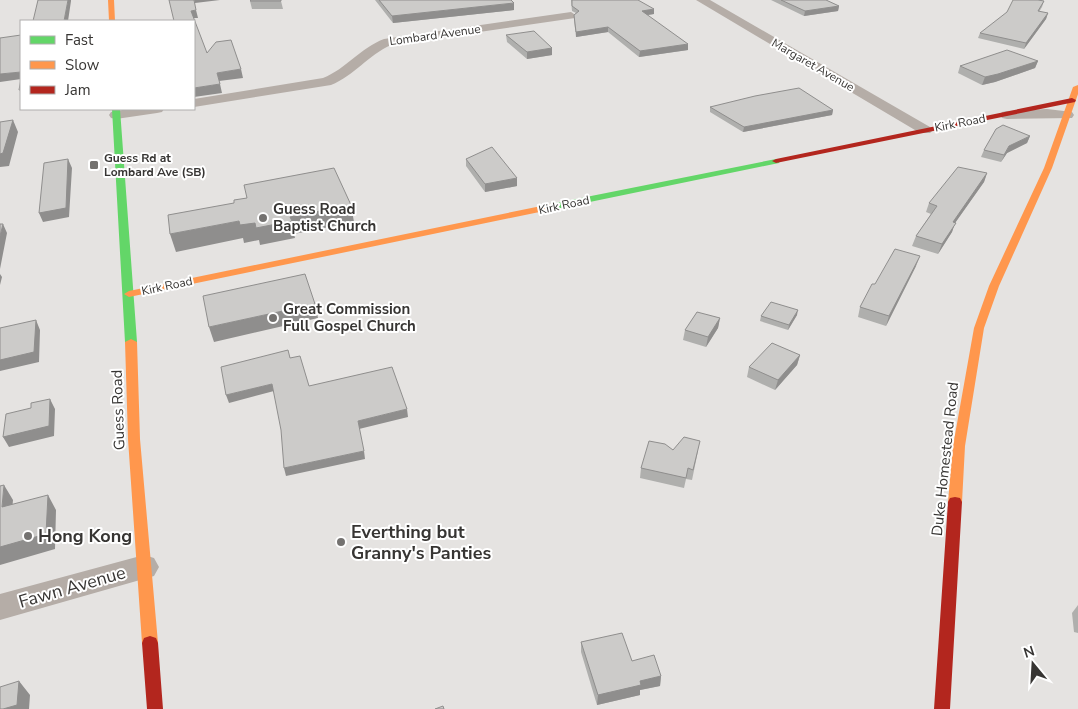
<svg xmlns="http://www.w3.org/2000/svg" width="1078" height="709" font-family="'Nunito Sans',sans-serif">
<rect width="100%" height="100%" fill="#e5e3e1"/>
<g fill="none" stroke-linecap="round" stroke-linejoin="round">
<path fill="#b5ada7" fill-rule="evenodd" d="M696,0h14l220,127 3,3 -3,3h-10z
M571,12l6,4 -2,2 -184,27c-23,10 -37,31 -60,40l-137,22v-8l129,-21c23,-9 37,-30 61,-39z
M128,109h36l-2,3 -5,1 -41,6 -5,-1 -2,-3 2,-3z
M1047,109l25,3 2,3 -2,3 -65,1 -5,-1 -2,-3 2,-3 5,-1z
M144,555l10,3 5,9 -5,9 -154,44v-26z"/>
<path fill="#63d668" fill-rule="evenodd" d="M112,109h8l17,233 -6,3 -6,-3z
M776,159l4,2 -1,2 -228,47 -4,-3 4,-3z"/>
<path fill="#ff974d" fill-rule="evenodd" d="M108,0h6l1,21h-6z
M1078,85v9l-26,74 -53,118 -15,42 -19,118 -3,56 -2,4 -5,1 -5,-1 -2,-4 5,-56 21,-118 15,-42 55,-118 29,-81z
M551,204l3,1v4l-425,88 -5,-3 5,-3z
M131,339l6,3 3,97 18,204 -2,5 -6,2 -6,-2 -2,-5 -14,-204 -3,-97z"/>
<path fill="#b3261e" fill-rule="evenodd" d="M1072,98l4,2 -1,2 -299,61 -4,-2 4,-2z
M955,497l5,1 2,4 -12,207h-16l14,-207 2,-4z
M150,636l6,2 2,5 5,66h-16l-5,-66 2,-5z"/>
</g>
<path fill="#afafad" d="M375,0h136l3,10 -121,13z
M571,0h67l16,14 -7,1 41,35 -49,7 -31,-25 -32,5 -2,-17v-5l2,-2 -4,-2z
M771,0h55l13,6 -1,5 -34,5z
M1038,0l6,1 -2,6 -3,5 9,1 -2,6 -22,30 -46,-11 2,-5z
M250,1h31l2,8h-31z
M506,35l46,13v7l-25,4 -20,-17z
M1038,61l-3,7 -40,14 -13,3 -24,-12 2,-7z
M710,107l123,3 -1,5 -89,17 -33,-20z
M1030,136l-3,7 -20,10 -6,9 -20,-5 3,-7z
M466,159l51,27 -32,6 -19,-26z
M987,173l-3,9 -29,41 -3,9 -14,22 -26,-8 4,-10 15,-22 -5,-2 3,-9z
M916,266l-30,60 -28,-9 2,-10 15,-23z
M797,315l-9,15 -28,-9 1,-5z
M720,318l-2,10 -12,19 -23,-7 2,-10z
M800,355l-3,10 -22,25 -28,-13 2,-10z
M673,450l25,1 -6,29 -6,-1 -2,9 -44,-10 1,-10z
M1078,605v28l-4,-1 -2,-19z
M581,642l51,19 29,15 -1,10 -20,4v5l-43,10 -16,-53z"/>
<path fill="#8f8e8d" d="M68,0h3v1l-3,20h-4z
M194,0h26l-25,3z
M514,3v7l-121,13 -1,-7z
M839,6l-1,5 -34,5 1,-5z
M654,9v5l-13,2 1,-5z
M196,10l2,8h-5l-2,-7z
M1048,13l-2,6 -22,30 2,-6z
M608,27v5l-32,5v-5z
M688,44v6l-49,7 1,-6z
M552,48v7l-25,4v-7z
M1038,61l-3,7 -40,14 -13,3 3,-8z
M241,69l2,9 -24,3 -2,-8z
M21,72v7l-21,3v-8z
M220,84l2,9 -28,4v-9z
M833,110l-1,5 -89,17 1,-5z
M13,120l5,12 -9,34 -9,1v-13z
M1030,136l-3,7 -20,10 -6,9 8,-16z
M68,159l4,9 -3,49 -26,5 -4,-9z
M987,173l-3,9 -29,41 -3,9 -14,22 4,-10 11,-22z
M517,178v8l-32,6v-8z
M351,205l3,17 -60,12 1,4 -35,7 -1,-5 -15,3 -1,-5 -67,14 -6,-18 69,-13 16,2z
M3,224l4,9 -7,36v-33z
M920,256l-4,10 -30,60 3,-10z
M0,274l2,3 -2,8z
M315,304l3,14 -104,24 -5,-15z
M798,310l-1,5 -9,15 1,-5z
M720,318l-2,10 -12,19 2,-10z
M36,320l4,10 -1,32 -39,9v-11z
M800,355l-3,10 -22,25 3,-10z
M272,384l2,7 -45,12 -3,-8z
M50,399l5,10 -1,27 -45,11 -6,-10z
M407,409l1,8 -49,12 -1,-8z
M364,451l1,8 -79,17 -2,-8z
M4,485l9,15 -2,22 -9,-15z
M48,495l8,15 -1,39 -55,16v-18z
M661,676l-1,10 -20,4v5l-43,10 1,-10 42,-14z
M19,681l11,14 -1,14h-26z"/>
<path fill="#cccbc9" stroke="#8f8e8d" d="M38,0h30l-4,21h-31z
M169,0h25l2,10 -5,1 16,42 9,-11 15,-2 10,29 -24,4 3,11 -26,4v-67h-20z
M251,0h30v1h-31z
M379,0h132l3,3 -122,13z
M572,0h66l16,9 -12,2 46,33 -48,7 -32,-24 -32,5 -2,-17 5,-4 -7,-5z
M781,0h45l13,6 -34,5z
M1013,0h25l6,1 -6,10 10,2 -22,30 -46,-10 27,-21z
M534,31l18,17 -25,4 -21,-17z
M21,35v37l-21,2v-36z
M1007,50l31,11 -40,13 -13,3 -25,-11z
M21,79v11h-2z
M799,88l34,22 -89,17 -34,-20 45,-11z
M13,120l-10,33 -3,1v-32z
M1003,125l27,11 -21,10 -5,9 -20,-5 12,-21z
M492,147l25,31 -32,6 -19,-25z
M68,159l-2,49 -27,5 5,-50z
M958,167l29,6 -34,49 3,1 -14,21 -26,-8 21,-30 -8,-3z
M334,168l17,37 -61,12 2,4 -36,7 -1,-5 -15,2 -1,-4 -69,13 -2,-19 66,-12v-3l13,-2 -3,-13z
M0,224h3l-3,12z
M895,249l25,7 -31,60 -29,-9 12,-23h3z
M305,274l10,30 -106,23 -6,-31z
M771,302l27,8 -9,15 -28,-9z
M697,312l23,6 -12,19 -23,-7z
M36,320l-2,32 -34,8v-32z
M772,343l28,12 -22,25 -29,-13z
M288,350l2,8 10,-2 9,30 83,-19 15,42 -49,12 6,30 -80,17 -3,-38 -9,-46 -46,11 -5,-28z
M50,399l-1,27 -46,11 3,-23 25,-6v-5z
M684,437l16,4 -7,29 -5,-2 -2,10 -45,-10 8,-27 16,3 8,6z
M4,485l-2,22 46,-12 -2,39 -46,13v-61z
M622,633l10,28 22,-6 7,21 -21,5 1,4 -43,10 -17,-53z
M19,681l-2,24 -14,4h-3v-22z
M443,706l1,3h-9z"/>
<g fill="#747270" stroke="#fff" stroke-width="2">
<rect x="89" y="160" width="10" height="10" rx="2.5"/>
<circle cx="263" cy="218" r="5"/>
<circle cx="273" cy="318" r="5"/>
<circle cx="28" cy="536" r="5"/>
<circle cx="341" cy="542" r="5"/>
</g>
<g text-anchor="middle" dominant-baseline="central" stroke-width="4" stroke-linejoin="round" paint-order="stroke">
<g font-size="12" fill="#373533" stroke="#fff">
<text transform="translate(435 35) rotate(-8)">Lombard Avenue</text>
<text transform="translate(813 65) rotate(30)">Margaret Avenue</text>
<text transform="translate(960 123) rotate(-11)">Kirk Road</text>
<text transform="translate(564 205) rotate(-12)">Kirk Road</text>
<text transform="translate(167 286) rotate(-12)">Kirk Road</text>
</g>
<g font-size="12" font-weight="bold" fill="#373533" stroke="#fff" text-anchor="start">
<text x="104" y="158">Guess Rd at<tspan x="104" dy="14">Lombard Ave (SB)</tspan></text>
</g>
<g font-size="15" font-weight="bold" fill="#373533" stroke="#fff" text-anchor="start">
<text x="273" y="209">Guess Road<tspan x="273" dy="17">Baptist Church</tspan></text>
<text x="283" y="309">Great Commission<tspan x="283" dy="17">Full Gospel Church</tspan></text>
</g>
<g font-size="15" fill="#373533" stroke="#fff">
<text transform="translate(118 410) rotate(-92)">Guess Road</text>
<text transform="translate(945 459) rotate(-84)">Duke Homestead Road</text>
</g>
<g font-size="18" font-weight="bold" fill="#373533" stroke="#fff" text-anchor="start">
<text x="351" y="532">Everthing but<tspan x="351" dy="21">Granny's Panties</tspan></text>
<text x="38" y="536">Hong Kong</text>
</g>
<g font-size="18" fill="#373533" stroke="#fff">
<text transform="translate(72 587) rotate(-16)">Fawn Avenue</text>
</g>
</g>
<rect x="20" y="20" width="175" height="90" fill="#ffffff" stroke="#afaead"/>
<rect x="30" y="36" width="25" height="8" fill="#63d668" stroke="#afaead"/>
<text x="65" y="45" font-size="15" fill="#373533">Fast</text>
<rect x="30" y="61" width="25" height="8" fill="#ff974d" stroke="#afaead"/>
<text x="65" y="70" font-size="15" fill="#373533">Slow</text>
<rect x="30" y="86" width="25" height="8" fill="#b3261e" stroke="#afaead"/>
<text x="65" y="95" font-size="15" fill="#373533">Jam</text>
<g transform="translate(1033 664) rotate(342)" stroke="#ffffff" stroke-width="4" paint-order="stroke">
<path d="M0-4L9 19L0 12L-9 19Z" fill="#373533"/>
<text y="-8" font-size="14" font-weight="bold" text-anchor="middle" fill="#373533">N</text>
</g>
</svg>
